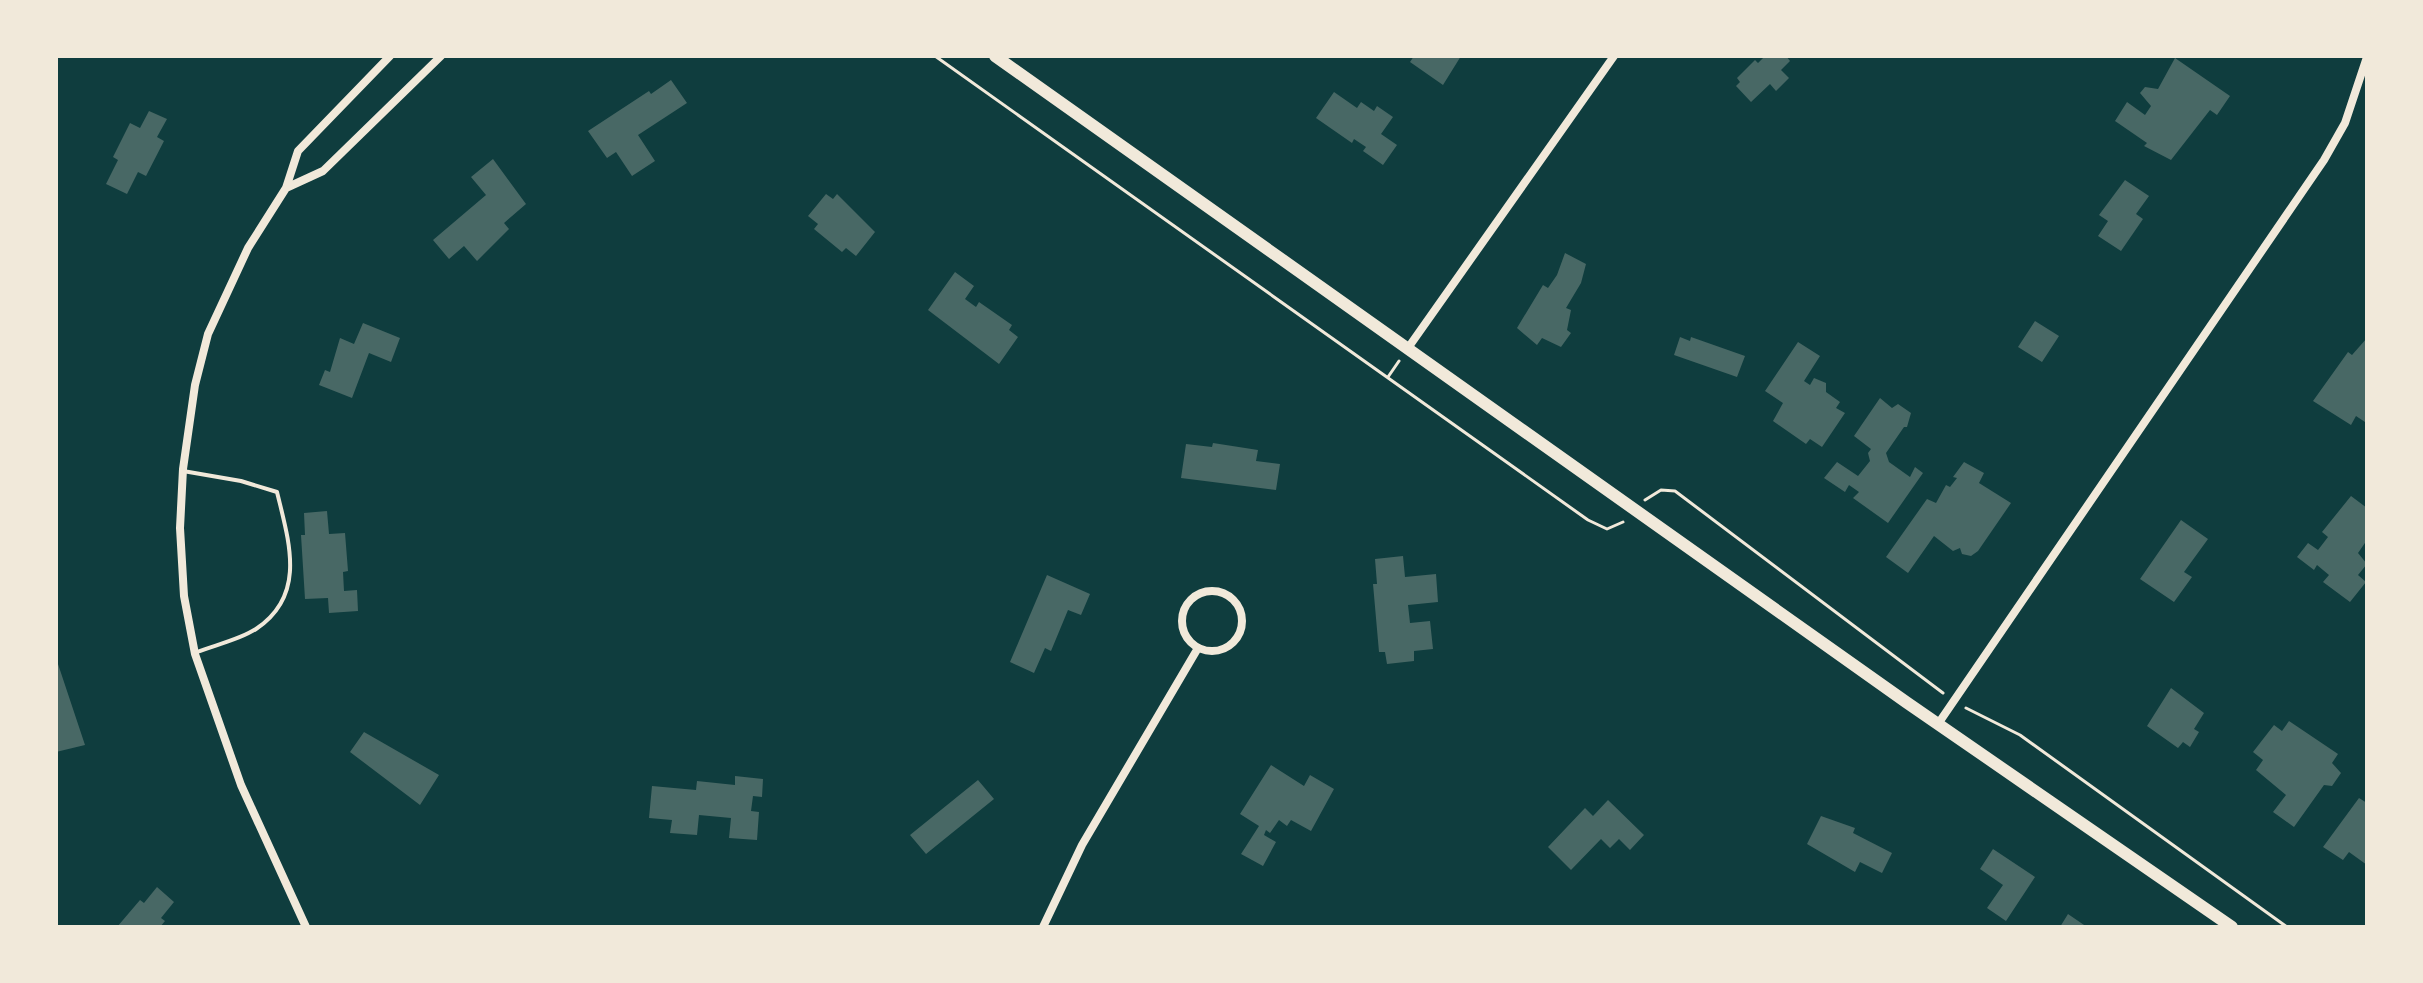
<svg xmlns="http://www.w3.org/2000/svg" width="2423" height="983" font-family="'IBM Plex Sans',sans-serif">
<rect width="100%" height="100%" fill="#0f3d3e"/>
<path fill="#486865" d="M1414,56h47l-18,29 -33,-23z
M1765,56h21l4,5 -9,9 8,8 -13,13 -6,-7 -19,18 -15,-16 4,-4 -3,-4 18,-18 3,3z
M2175,58l55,38 -13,19 -7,-5 -39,50 -27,-14 3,-3 -32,-22 12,-19 18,13 6,-9 -11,-13 5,-6 13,2z
M671,80l16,23 -49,32 17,26 -23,15 -16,-24 -9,6 -19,-27 61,-40 2,3z
M1334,92l23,16 4,-6 13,9 3,-5 16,11 -12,17 16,11 -14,20 -20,-14 3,-4 -12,-8 -2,4 -36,-25z
M149,111l18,8 -10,18 7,4 -18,35 -8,-4 -11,22 -21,-10 12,-24 -5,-3 17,-34 10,5z
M493,159l33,45 -22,19 5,6 -32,32 -13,-15 -15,13 -16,-19 53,-45 -15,-18z
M2125,180l24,16 -13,18 7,5 -22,32 -23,-15 10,-15 -9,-6z
M826,194l7,5 4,-5 38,38 -19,24 -10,-8 -4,4 -28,-23 4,-5 -10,-8z
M1565,253l21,11 -5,19 -15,25 5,2 -4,20 4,3 -10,14 -19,-9 -5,7 -20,-17 26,-43 5,3 9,-13z
M955,272l19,14 -9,13 11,8 3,-5 33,23 -3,5 9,7 -19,27 -71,-54z
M2035,321l24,15 -17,26 -24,-15z
M363,323l37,15 -9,24 -22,-9 -17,45 -33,-13 6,-15 5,2 10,-34 14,6z
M1680,337l10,4 1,-4 54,19 -8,21 -63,-22z
M2367,338v80l-2,4 -9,-6 -5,9 -38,-24 35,-49 4,3z
M1798,342l22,14 -16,25 6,4 4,-7 12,5v9l14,10 -4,6 9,5 -23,34 -12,-8 -4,5 -33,-23 10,-18 -18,-12z
M1880,398l12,10 6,-4 13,9 -4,14h-3l-18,26 3,9 21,15 5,-10 8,6 -35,50 -35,-25 6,-6 -10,-7 -4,7 -21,-14 13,-16 21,14 12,-15 -2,-8 3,-4 -17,-13z
M1213,443l45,7 -2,11 24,3 -4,26 -95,-12 5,-34 26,3z
M1964,462l20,11 -5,10 32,20 -33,48 -7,5 -9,-2 -2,-6 -7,3 -19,-15 -26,37 -22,-16 41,-58 9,4 10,-18 4,2 7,-9 -4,-1z
M2351,496l16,12v32l-9,13 9,11 -9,11 8,7 -16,20 -27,-20 6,-7 -12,-10 -3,5 -17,-13 11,-14 10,7 10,-13 -6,-5z
M327,511l2,23 16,-1 3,38 -5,1 1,19 13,-1 1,21 -29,2 -1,-15 -23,1 -4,-64h4l-1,-22z
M2181,520l27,19 -24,33 8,5 -18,25 -34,-23z
M1403,556l2,21 31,-3 2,28 -30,3 2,18 20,-2 3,28 -19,2v10l-27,3 -2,-12h-6l-6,-68h4l-2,-25z
M1047,575l43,19 -9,21 -13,-5 -17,41 -6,-3 -11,25 -24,-11z
M56,658l29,87 -29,7z
M2171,688l33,25 -10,16 5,3 -9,15 -7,-5 -5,6 -31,-22z
M2289,721l49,33 -6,9 9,10 -9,13 -8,-1 -30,42 -21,-15 13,-17 -30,-25 7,-10 -10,-8 21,-27 8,6z
M364,732l75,43 -19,30 -70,-53z
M1271,765l33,21 6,-11 24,14 -23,42 -20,-11 -4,6 -8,-6 -9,13 -4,-3 -2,5 12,7 -13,24 -22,-12 18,-28 -19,-12z
M735,776l28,3 -1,18 -9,-1 -2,15 8,1 -2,28 -28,-2 2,-20 -32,-3 -2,20 -27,-2 2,-13 -23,-2 3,-32 44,4 1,-9 38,4z
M978,780l16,19 -68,55 -16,-19z
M2359,798l8,5v62l-18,-13 -6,8 -20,-13z
M1608,800l36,35 -14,15 -11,-11 -9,9 -9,-9 -30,31 -23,-23 37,-39 8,8z
M1821,816l34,12 -2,5 39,20 -10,20 -22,-11 -5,10 -48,-28z
M1993,849l42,28 -29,44 -19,-13 16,-23 -23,-16z
M157,887l17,15 -13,16 4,3 -5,6h-43l23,-27 4,3z
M2068,914l19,13h-27z"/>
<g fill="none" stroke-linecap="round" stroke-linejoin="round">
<path stroke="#f1e9da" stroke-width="3" d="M935,56l653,464 19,9 16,-7
M1388,377l11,-16
M1645,500l16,-10 14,1 268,202
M1966,708l54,27 267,192"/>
<path stroke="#f1e9da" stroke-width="4" d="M183,471l58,10 36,11c12,50 30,103 -21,137 -17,11 -41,16 -59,23"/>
<path stroke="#f1e9da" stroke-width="8" d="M286,188l37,-17 118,-115
M1408,348l206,-292
M1182 621a30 30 0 1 1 60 0a30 30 0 1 1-60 0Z
M1938,724l386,-564 21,-37 22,-66
M306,927l-65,-142 -46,-131 -11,-58 -4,-68 3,-59 12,-84 13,-51 40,-86 38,-60 12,-37 92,-95
M1043,927l39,-82 116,-197"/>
<path stroke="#f1e9da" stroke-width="12" d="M995,56l911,646 326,225"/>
</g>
<rect width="2423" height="983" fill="none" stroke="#f1e9da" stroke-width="116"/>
</svg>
